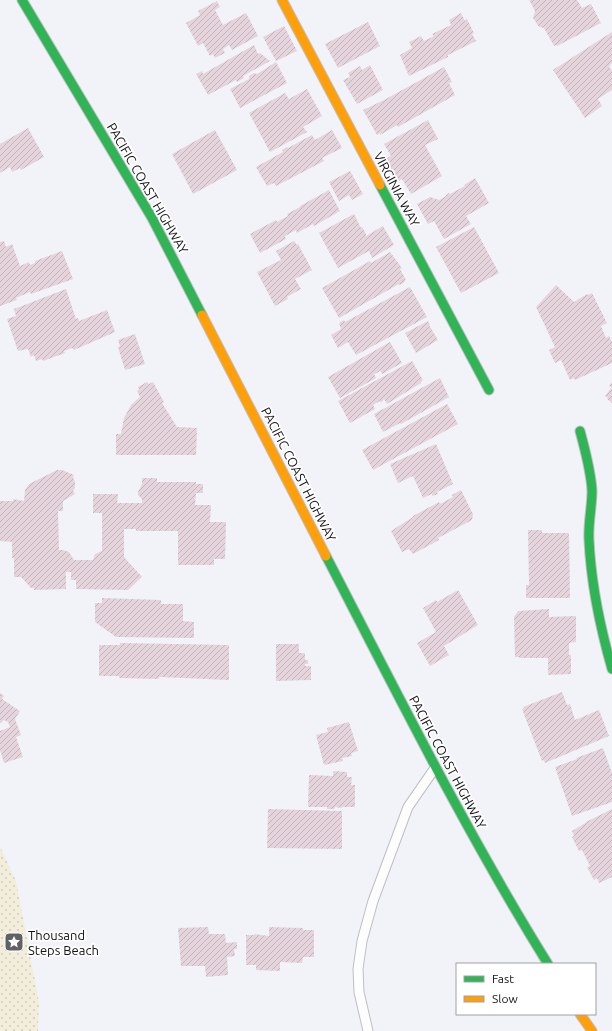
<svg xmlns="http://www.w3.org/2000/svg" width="612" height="1031" font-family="Ubuntu,sans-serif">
<defs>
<pattern id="sand-dots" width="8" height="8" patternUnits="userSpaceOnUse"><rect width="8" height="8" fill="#f3eedb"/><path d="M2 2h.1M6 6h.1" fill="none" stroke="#cfcbbb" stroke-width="1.8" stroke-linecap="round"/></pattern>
<pattern id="building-hatch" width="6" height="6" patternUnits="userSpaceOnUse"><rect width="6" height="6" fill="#e5d4dc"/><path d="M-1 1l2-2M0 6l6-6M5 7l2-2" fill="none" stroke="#c3b5bc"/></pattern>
</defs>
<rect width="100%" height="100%" fill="#f2f3f8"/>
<path fill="url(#sand-dots)" d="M0,846l16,35 23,121 -1,29h-38z"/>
<path fill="url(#building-hatch)" d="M529,0h48l5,8 9,-4 10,19 -44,23 -1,-1 -2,1 -10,-18 -5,-1 -6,-9 2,-7z
M217,1l3,6 -5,3 8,15 23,-12 12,23 -26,14 -3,-5 -6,4 2,4 -10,5 -2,-4 -3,2 -7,-13 -5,3 -12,-23 14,-8 -2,-4z
M461,13l4,8 2,-2 7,14 -2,1 4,7 -28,14v2l-39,19 -9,-21 12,-7 -3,-6 12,-6 3,5 10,-5 -2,-2 19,-9 -2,-5z
M368,22l12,24 -42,22 -13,-24z
M284,26l13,25 -21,10 -13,-24z
M612,32v31l-3,3 3,5v19l-14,9 4,7 -17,12 -32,-48z
M254,45l4,9 2,-1 10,8 -27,15 1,2 -7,4 -1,-2 -28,15 -12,-21 6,-3 1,3z
M276,62l11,21 -47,25 -10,-19 19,-10v-3l5,-3 3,1z
M370,65l13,25 -26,14 -14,-24 7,-3 -2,-4 12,-7 2,4z
M444,67l8,15 -3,1 6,12 -57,32 -1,-2 -17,10v-2l-3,2 -14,-25 21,-10z
M307,89l15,27 -19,11 4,5 -37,20 -21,-39 36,-20 4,6z
M428,120l10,19 -13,6 17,31 -31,18 -9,-15 -5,3 -12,-23 6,-3 -7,-12z
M28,128l16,29 -23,13 -1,-2 -8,4 -2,-5 -10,6v-29z
M215,130l22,40 -44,24 -21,-40z
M332,130l10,18 -20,10 2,3 -48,25 -2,-3 -7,3 -11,-19 27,-15 -1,-2 5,-3 1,1 24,-13 3,5z
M350,171l13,23 -11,6 -3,-5 -10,6 -10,-19z
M475,178l14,25 -23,13 5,8 -27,15 -10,-18 -6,3 -11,-20 13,-7 9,3 7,-4v-1l3,-2 1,1 15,-8 -1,-1z
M329,190l11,21 -26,15 -1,-2 -16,9 -1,-3 -11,6 1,3 -26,14 -10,-19 26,-14 1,2 11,-6 -1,-2 13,-7v-1z
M354,214l7,14 1,-1 4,7v2l17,-10 11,19 -22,13 -3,-7 -31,17 -19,-35z
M474,227l25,46 -38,20 -25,-46z
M4,241l2,6 6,-3 8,22 9,-4 1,3 5,-2v-2l27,-10 11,28 -42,15 -1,-2 -14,6 1,2 -17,6v-64z
M294,241l3,4 1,-1 14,26 -17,9 6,10 -14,8 1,2 -13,7 -18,-34 24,-12 -5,-9z
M390,252l12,16 -2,1 6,11 -2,1 1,1 -5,3 -1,-1 -60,34 -17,-30 48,-27 1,2z
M556,285l18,17 13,-8 1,1 4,-2 15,30 -6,3 5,12 3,-2 3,6v21l-37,17 -1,-2 -4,2 -9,-20 -6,3 -6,-13 6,-3 -19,-40z
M410,287l17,30 -71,38 -8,-13 -10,6 -7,-13 10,-6 -2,-6 5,-3 1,2z
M66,289l10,30 2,-1 1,3 28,-11 8,22 -41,18 -2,-2 -8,3 1,2 -22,8 -1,-2 -6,2 -2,-6 -3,2 -3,-8 -10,2 -11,-32 9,-3 -2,-7z
M428,321l2,4h-1l9,15 -22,13 -11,-20z
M135,334l10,30 -20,6 -7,-23 2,-1 -2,-6z
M390,342l12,21 -20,11 -2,-4 -1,2 -5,2 2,4 -36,20 -12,-21z
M412,361l11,19 -2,2v1l-34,21 -3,-5 -3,4 -1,-2 -7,4 2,4 -25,14 -12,-22z
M440,378l9,19 -48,27 -1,-1 -17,9 -9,-18z
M147,382l2,2 4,-2 11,20 -2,1 15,24 20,1 -1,27h-80v-21h5l3,-16 7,-13 9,-8 -3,-6 2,-1 -1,-3z
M612,382v21l-5,-4 1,-1 -3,-2 7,-9 -3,-1z
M447,404l11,20 -85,46 -11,-20z
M436,444l17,40 -16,8 1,2 -6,2v-2l-9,4 -10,-22 -15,7 -8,-19z
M57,470h5l12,5 -1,2 2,5v6l-2,3 2,3 -12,7v10h-5l1,39h4l6,2 5,8h19l2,-6 7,-3v-38h-9v-19h25l-1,9h25v-4l-4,-4v-3l4,-8v-6h15v4h39v2h7v9h-7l-1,12h16l-1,17h16l-1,37h-11v6h-36v-34h-42v-2h-12v28l18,20 -14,13 -52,-1v-9h-5v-8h-5v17l-32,1v-2h-3l-10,-11h-7v-19h-2v-16l-12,-1v-40h13v-2l11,2 1,-11 4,-6z
M461,490l12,24 -1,6 -34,18 1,2 -26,14 -4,-5 -7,3 -11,-21 22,-14v-1l26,-14 1,2 13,-7 -1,-2z
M528,530h14v3h27l1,65h-44v-13h3z
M458,590l20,35 -34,21 5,9 -19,11 -13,-23 19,-11 -13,-24 13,-8 1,2z
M102,598l59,2v4h22v17l11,1v16l-78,-1 -21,-15v-19h7z
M549,609v8l27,-1v26l-7,1v12h2v19l-23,1v-17h-29v-1h-4l-1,-40 4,-6z
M120,643l109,2v35l-70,-3v2l-40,-1v-2h-20v-31h21z
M276,644h23v9h6v7h3v4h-3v2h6v14l-35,1z
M562,692l5,13 3,-1 5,16 24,-10 10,26 -64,27 -1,-3 -2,1 -20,-52 2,-1 -1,-1z
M0,693l4,3 -2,3 18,12 -5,8 6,16 -5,2 7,20 -19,6 -4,-13v-19l10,-4 -2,-5 -4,-2 -3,3h-1z
M349,722l9,29 -7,2 1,3 -10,2 1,3 -19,4 -8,-30 12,-3 -1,-4z
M603,748l9,25v29l-40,14 -17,-49 22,-8 -1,-1z
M333,771l14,1v5h5l-1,8h4v22h-13v1l-7,-1 -1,2h-7v-2h-19l1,-32 24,1z
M268,809l74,2v38l-75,-1z
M612,809v68l-13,6 -2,-5 -3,2 -7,-13 3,-1 -8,-16 -3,1 -7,-14 2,-1 -2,-5 15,-9h-1z
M208,927l1,7h16l1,9 11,-1v7h-3l1,7 -8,1 1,18 -22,2 -1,-11h-24l-3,-38z
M269,927l34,1v2h11v27h-11l-1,6 -22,-1v9l-24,-1v-5h-10v-30h8v-1l15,2z"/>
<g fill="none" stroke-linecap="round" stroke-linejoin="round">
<g stroke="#bebfc3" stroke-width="11">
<path id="lane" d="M368,1031l-9,-39 -1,-23 4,-28 11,-40 35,-94 27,-39"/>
</g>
<g stroke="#bebfc3" stroke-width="11">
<path id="fast" d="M22,0l130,218 50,97
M380,185l109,205
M580,431c5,19 11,40 12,60 0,16 -4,32 -3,49 2,43 11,87 23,129
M326,556c71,137 140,276 222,408"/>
</g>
<g stroke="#bebfc3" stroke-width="11">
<path id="slow" d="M282,0l98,185
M202,315l124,241
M580,1014l12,17"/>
</g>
<use href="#lane" stroke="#fdfdfe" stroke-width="9"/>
<use href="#fast" stroke="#30b455" stroke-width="9"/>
<use href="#slow" stroke="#ff9f0a" stroke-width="9"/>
</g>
<defs>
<g id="sight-square" transform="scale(1)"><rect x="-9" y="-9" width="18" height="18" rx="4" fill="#606165" stroke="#fff"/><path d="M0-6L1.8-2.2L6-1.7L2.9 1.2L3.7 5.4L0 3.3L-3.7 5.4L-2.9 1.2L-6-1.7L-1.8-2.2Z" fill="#fff"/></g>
</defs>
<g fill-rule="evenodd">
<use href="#sight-square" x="14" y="942"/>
</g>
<g text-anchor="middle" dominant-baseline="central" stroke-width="3.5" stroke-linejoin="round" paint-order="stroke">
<g font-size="13" fill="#121316" stroke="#fff">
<text transform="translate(148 188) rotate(60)">PACIFIC COAST HIGHWAY</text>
<text transform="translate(397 189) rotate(62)">VIRGINIA WAY</text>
<text transform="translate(299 474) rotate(63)">PACIFIC COAST HIGHWAY</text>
<text transform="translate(448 762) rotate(62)">PACIFIC COAST HIGHWAY</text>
</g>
<g font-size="13" fill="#121316" stroke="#fff" text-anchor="start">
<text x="28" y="935">Thousand<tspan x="28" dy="15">Steps Beach</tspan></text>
</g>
</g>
<rect x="456" y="963" width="140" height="52" fill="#ffffff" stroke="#a0a1a2"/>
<rect x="464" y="976" width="20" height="6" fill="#30b455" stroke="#a0a1a2"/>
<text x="492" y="983" font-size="12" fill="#121316">Fast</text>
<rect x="464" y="996" width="20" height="6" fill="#ff9f0a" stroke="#a0a1a2"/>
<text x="492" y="1003" font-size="12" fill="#121316">Slow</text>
</svg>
